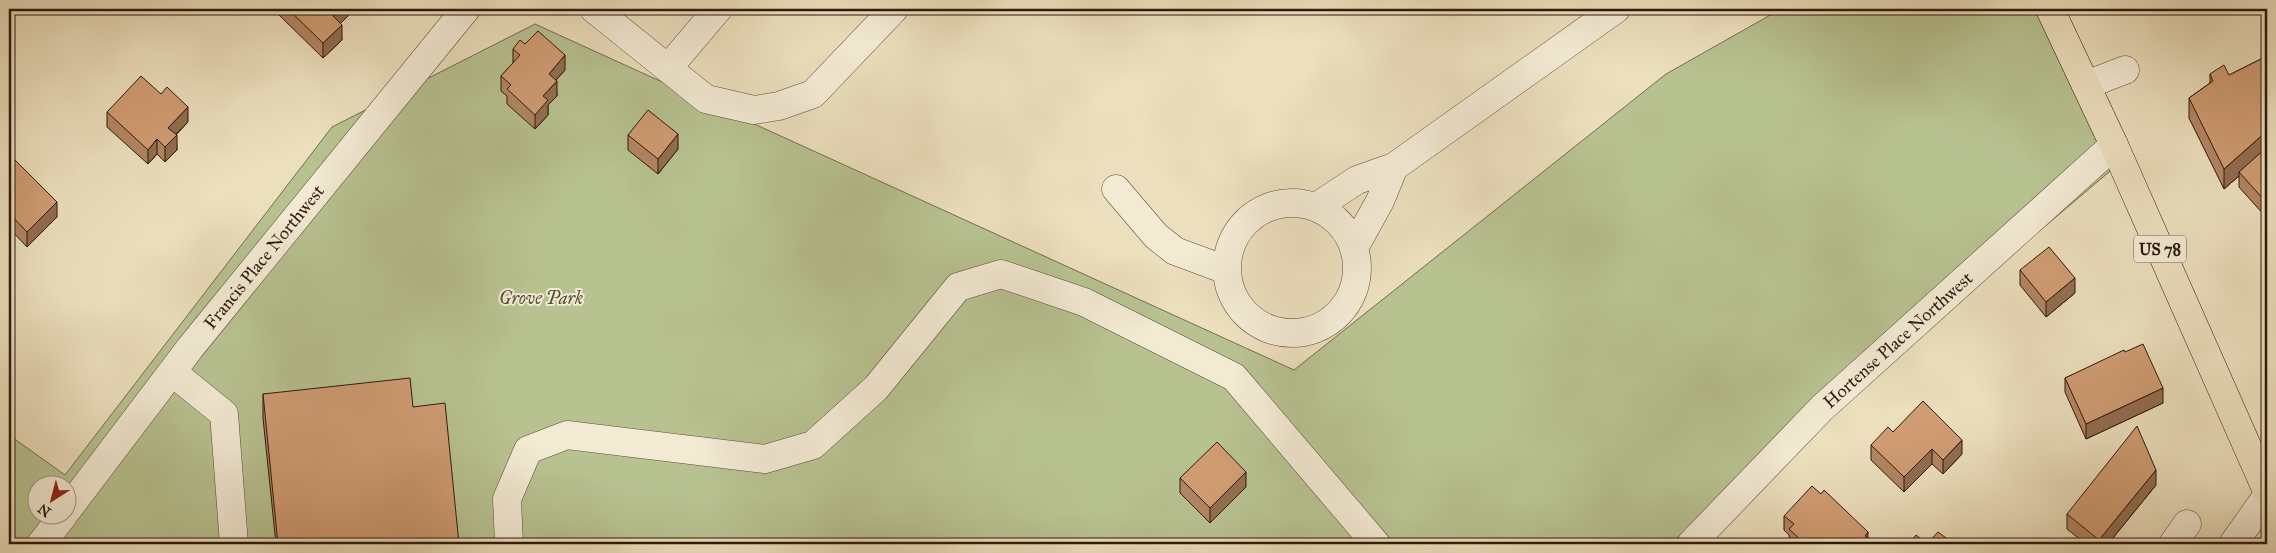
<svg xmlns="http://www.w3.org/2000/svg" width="2276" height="553" font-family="'IM FELL Great Primer',serif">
<rect width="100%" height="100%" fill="#ecdfbd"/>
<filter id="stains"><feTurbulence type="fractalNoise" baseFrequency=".004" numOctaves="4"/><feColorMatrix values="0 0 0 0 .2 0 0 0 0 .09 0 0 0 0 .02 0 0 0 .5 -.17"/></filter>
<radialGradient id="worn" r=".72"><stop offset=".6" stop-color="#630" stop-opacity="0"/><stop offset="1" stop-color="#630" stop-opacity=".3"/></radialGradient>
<path fill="#b8c291" stroke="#726e4e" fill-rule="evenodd" d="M1781,9h256l85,152 -452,383h-1661v-109l56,40 267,-348 203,-103 759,346 372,-296zM38,486h30v30h-30z"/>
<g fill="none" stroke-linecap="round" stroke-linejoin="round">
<g stroke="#5d4a38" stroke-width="29">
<path id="minor" d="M594,9l112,90 48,11 25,-4 34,-12 81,-85
M668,68l50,-59
M2086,85l39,-15
M1116,189l40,47 19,15 51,19
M1227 268a65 65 0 1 1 130 0a65 65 0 1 1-130 0Z
M1316,207l41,-27 37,-13 222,-158
M1354,248l26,-47 14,-34
M172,372l52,42 10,130
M68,509l122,-161 276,-339
M41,544l22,-28
M509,544l-2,-45 21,-49 39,-15 198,24 48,-14 63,-57 82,-101 43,-13 83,28 150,75 142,167
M1691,544l131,-136 292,-263
M2173,544l14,-20
M2233,544l34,-48"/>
</g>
<g stroke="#2d190b" stroke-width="29">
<path id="major" d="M2050,9l64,136 153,346"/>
</g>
<use href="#minor" stroke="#f3ead4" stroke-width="28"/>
<use href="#major" stroke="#ecdfbd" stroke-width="28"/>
</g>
<path fill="#b38663" stroke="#2d190b" d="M274,9h77v4l-11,11 2,16 -19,18 -49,-48z
M525,44l40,26 -9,10 1,16 -9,9v10l-13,14 -28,-25v-8l-6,-5v-15l12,-13v-14z
M2267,56l-2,160 -26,-29v-11l-15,13 -35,-71v-20l21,-15v-9l19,1z
M107,112l81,10 -12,13 1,15 -12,12 -8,-8 -9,10 -41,-37z
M628,135l50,14 -20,25 -30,-24z
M9,157l48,60 -30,30 -18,-19z
M2020,270l55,23 -29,24 -26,-32z
M2125,352l38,51 -77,36 -21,-47v-14z
M263,394l150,13 46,137h-183l-13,-126z
M1893,432l69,22 -19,20 -11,-10 -28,28 -33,-32v-15z
M1180,478l66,9 -36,36 -30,-30z
M2156,485l-48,59h-22l-19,-15v-15z
M1784,516l84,22 3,6h-81l-1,-9 -5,-5z"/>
<path fill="#926d50" stroke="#2d190b" d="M341,9h10v4l-18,18v-15z
M342,25v15l-19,18v-15z
M565,55v15l-16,18v-14z
M557,81v15l-9,9v10l-13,14v-14l8,-19z
M188,107v15l-20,20v-14z
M2267,131v20l-28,21v4l-15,13v-20z
M678,134v15l-20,25v-15z
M177,135v15l-12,12v-15z
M157,139v15l-9,10v-14z
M2267,199v15l-2,2v-15z
M57,202v15l-30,30v-15z
M2075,278v15l-29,24v-15z
M2163,388v15l-77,36v-15z
M1962,440v14l-19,20v-14z
M1932,449v15l-28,28v-15z
M2156,470v15l-48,59h-9v-4z
M1246,472v15l-36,36v-15z
M1868,532v10l3,-2v4h-6v-8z"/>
<path fill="#d09c73" stroke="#2d190b" d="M288,9h53l-8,7 9,9 -19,18z
M538,31l27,24 -16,19 8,7 -14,15 5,4 -13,15 -28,-26 4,-4 -10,-9 19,-21 -7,-6 7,-9 5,4z
M2267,56v75l-43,38 -35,-71 24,-17 -3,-7 14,-9 5,10z
M141,76l20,18 6,-7 21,20 -20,21 9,7 -12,12 -8,-8 -9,11 -41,-38z
M648,110l30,24 -20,25 -30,-24z
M2267,147v52l-2,2 -26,-29z
M11,156l46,46 -30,30 -18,-19v-56z
M2049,247l26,31 -29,24 -26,-32z
M2143,344l20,44 -77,36 -21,-46 59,-28 1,2z
M410,378l3,29 32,-4 14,141h-181l-15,-150z
M1923,401l39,39 -19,20 -11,-11 -28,28 -33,-32 17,-18 5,5z
M2137,426l19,44 -57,70 -32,-26z
M1217,442l29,30 -36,36 -30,-30z
M1812,486l9,8 3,-4 44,42 -3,4 6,4 -4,4h-62l-16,-15 5,-5 -10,-8z
M1938,532l12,9 -3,3h-20z
M1916,535l11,9h-18z"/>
<g text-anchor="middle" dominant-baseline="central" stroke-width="4" stroke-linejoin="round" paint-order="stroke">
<rect fill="#f3ead4" stroke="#685847" stroke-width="1" x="2134" y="235.5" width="52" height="27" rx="4"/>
<g font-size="16" font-weight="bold" fill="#2d190b">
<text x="2160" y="249">US 78</text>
</g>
<g font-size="18" fill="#2d190b" stroke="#f3ead4">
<text transform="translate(264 257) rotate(-51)">Francis Place Northwest</text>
<text transform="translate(1898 340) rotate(-42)">Hortense Place Northwest</text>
</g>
<g font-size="18" font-style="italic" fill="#574c33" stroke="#f3ead4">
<text x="541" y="298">Grove Park</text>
</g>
</g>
<rect width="2276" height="553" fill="none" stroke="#ecdfbd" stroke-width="30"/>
<rect x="10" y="10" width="2256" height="533" fill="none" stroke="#2d190b" stroke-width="2.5"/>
<rect x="15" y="15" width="2246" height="523" fill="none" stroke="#2d190b"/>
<g transform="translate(52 500) rotate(216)"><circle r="24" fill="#f3ead4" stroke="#a49684"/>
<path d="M0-4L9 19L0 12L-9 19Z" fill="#8f2418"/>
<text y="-8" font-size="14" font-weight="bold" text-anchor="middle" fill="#2d190b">N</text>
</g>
<rect width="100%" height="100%" filter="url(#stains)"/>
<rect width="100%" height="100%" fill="url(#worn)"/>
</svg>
